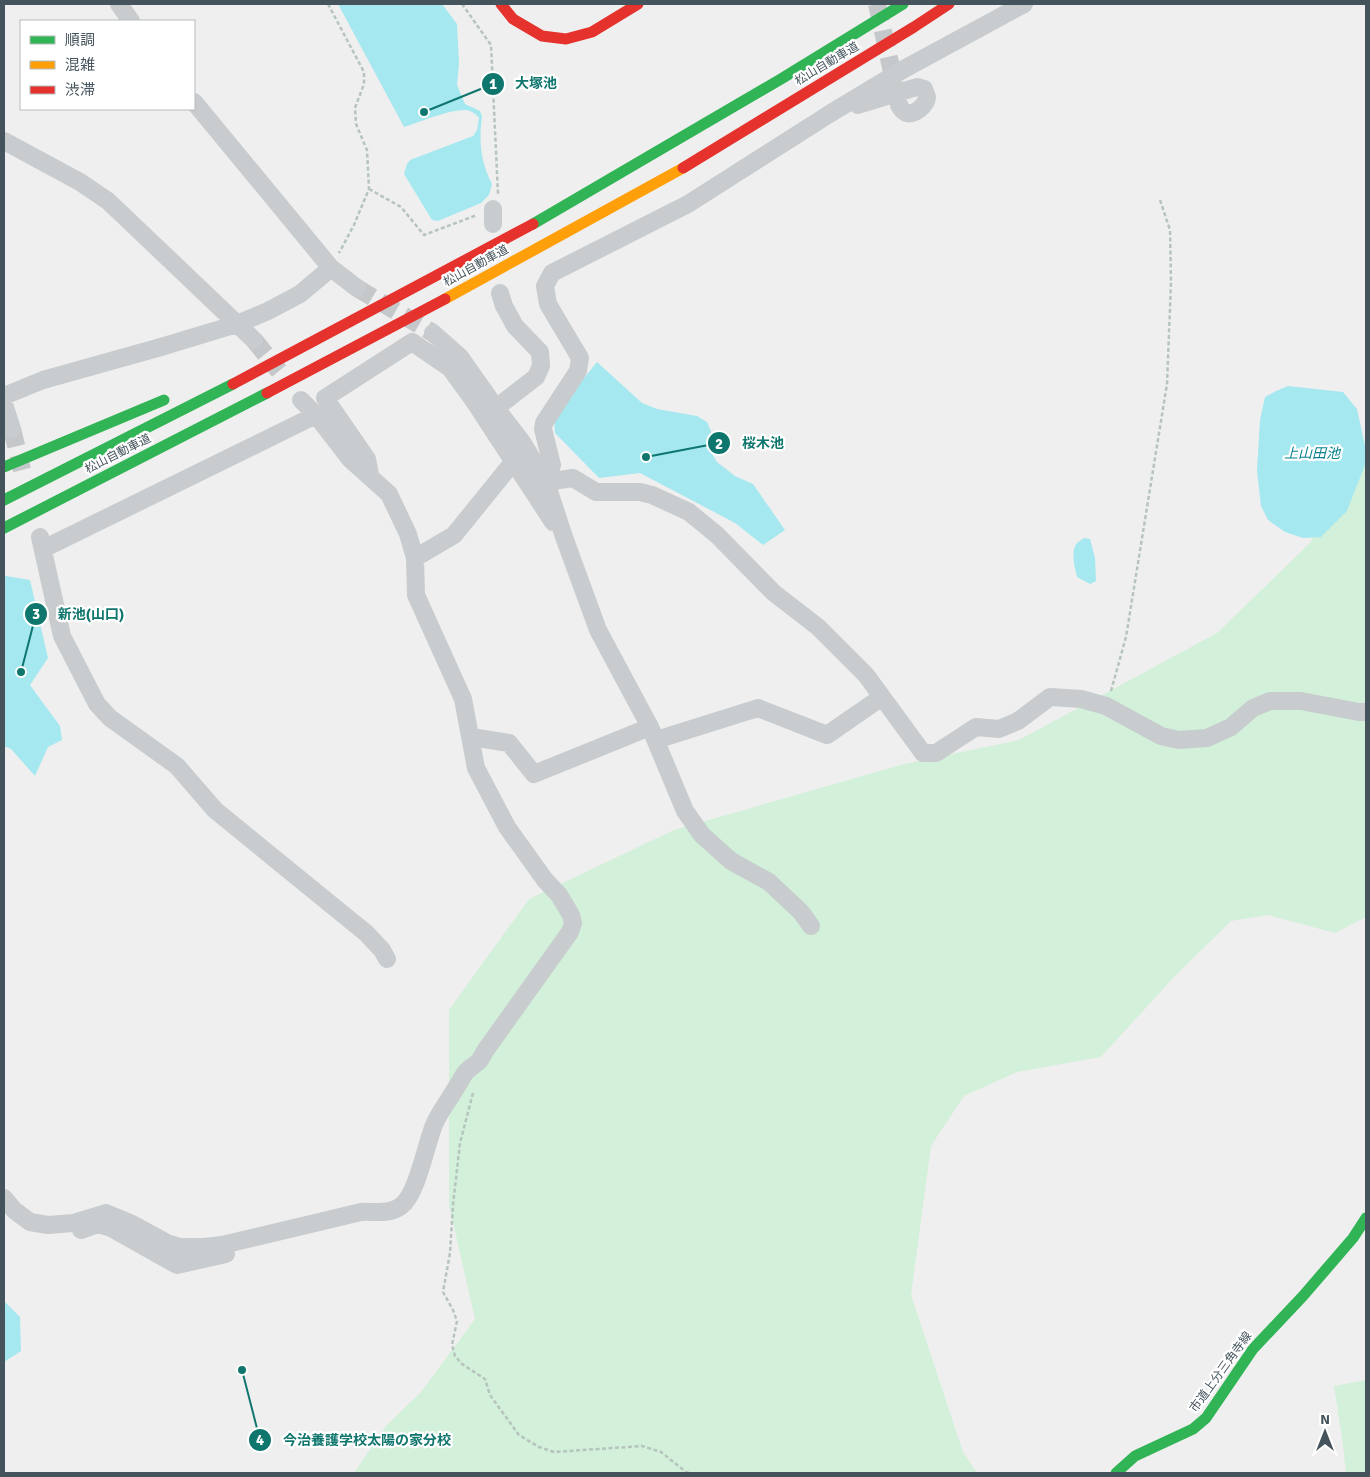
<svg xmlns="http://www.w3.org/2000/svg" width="1370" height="1477" font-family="Signika,'Noto Sans JP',sans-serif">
<rect width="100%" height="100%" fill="#f0efef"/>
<path fill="#d2f0da" d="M1366,445v472l-31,16 -67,-18 -37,6 -58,57 -72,79 -84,15 -53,24 -33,50 -20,149 52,157 14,21h-623l32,-47 35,-34 54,-73 -26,-114v-195l80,-111 145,-69 230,-66 115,-24 198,-107 94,-91 32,-65z
M1366,1380v93h-20l-3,-28 -9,-59z"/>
<path fill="#a5e8f0" d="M338,4h104l15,20 2,39 -2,22 8,19 15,7 2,5c-3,26 -2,44 10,68l-3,11 -8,8 -43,18 -6,-1 -28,-46 3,-10 3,-4 63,-24 4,-6 2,-12c-3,-4 -7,-7 -13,-8 -16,-1 -46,12 -62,17z
M597,362l45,41 15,6 40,7 10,6 4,9v21l6,10 18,14 18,8 32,46 -22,15 -28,-22 -95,-50 -41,5 -44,-45 -1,-13 3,-9z
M1288,386l55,6 14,17 9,41v12l-19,49 -26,26 -18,1 -18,-6 -17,-12 -7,-14 -4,-35 3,-51 5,-23 11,-6z
M1084,538l6,1 5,19 1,23 -6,3 -13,-7c-2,-9 -7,-26 0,-34 2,-2 5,-3 7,-5z
M6,576l24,4 18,78 -18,27 30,41 2,14 -14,7 -13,29 -24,-27 -7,-3v-169z
M4,1301l16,16 1,34 -17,11z"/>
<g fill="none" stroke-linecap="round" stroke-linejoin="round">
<path stroke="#c5c8ca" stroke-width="18" stroke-dasharray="18 9" stroke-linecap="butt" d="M877,4l19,86
M357,288l76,45
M254,340l25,31
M12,429l10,41"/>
<path stroke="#b6c4be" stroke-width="2.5" stroke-dasharray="4 2.5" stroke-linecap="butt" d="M328,4l36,68v12l-9,24 1,16 11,26 2,39 -15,36 -15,28
M462,4l29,41 7,149
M369,189l32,18 23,28 53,-20
M1111,691l15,-54 41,-253 4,-102 -1,-52 -10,-30
M473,1093l-13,50 -7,62 -3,48 -7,39 10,18 4,11 -5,24 3,11 7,8 23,15 5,16 29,40 20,12 15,5 88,-6 19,6 25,20 3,1"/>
<path stroke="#c8ccce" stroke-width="18" d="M119,4l12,17
M194,102l137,166 26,20
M858,105l59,-18 7,2c1,3 3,6 3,8 0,8 -15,21 -22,15 -3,-1 -4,-4 -6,-7
M4,141l76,41 28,19 146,139
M493,209v15
M433,333l27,24 36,51 26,34 24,40 18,55 34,93 52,97 35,84 17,24 29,26 38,21 32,30 10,14
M4,396l39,-16 118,-33 76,-23 31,-13 32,-17 31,-26
M4,404l8,25
M496,408l40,-31 5,-11 -1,-14 -25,-26 -11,-20 -4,-13
M370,475l-3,-16 -42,-61 87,-56 38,26 24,33 79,121
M546,482l27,-4 23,14h44l12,3 37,17 28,23 57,58 44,34 48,48 57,78h13l40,-26 23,2 19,-8 32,-24 31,2 25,7 55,30 18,4 28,-2 24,-11 22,-19 17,-7h31l58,11h7
M546,482l6,-17 -9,-36 1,-6 34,-52 2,-13 -32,-54 -3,-18 7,-13 136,-69 143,-91 73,-44 120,-65
M40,537l22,99 35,68 13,14 67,48 38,44 151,123 16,17 5,9
M43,549l273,-134
M415,558l39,-23 60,-74
M471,737l38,6 25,31 116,-47
M656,740l102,-32 69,27 55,-38
M4,1198l10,12 16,12 18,3 25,-2 33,-10 24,10 37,20 13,4h24l18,-2 139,-33c14,-1 28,3 40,-6 16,-11 25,-62 33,-81 5,-13 16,-26 23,-39 4,-5 6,-12 11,-16 10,-9 10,-5 17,-19l85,-119 3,-9 -2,-8 -12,-20 -14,-15 -38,-53 -31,-59 -13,-69 -47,-104 -1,-37 -7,-24 -19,-40 -39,-35 -34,-44 -15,-15
M81,1230l17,-6 13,4 66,37 49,-11"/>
<path stroke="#30b455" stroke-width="11" d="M533,224l248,-145 122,-75
M4,467l160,-67
M4,500l229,-116
M4,528l263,-135
M1116,1473l19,-17 58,-27 13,-11 47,-69 50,-53 50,-58 13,-20"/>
<path stroke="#ff9f0a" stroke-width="11" d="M445,299l238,-131"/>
<path stroke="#e5322d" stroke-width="11" d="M501,4l12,15 29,17 24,3 26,-7 46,-28
M683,168l231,-141 35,-23
M233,384l300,-160
M267,393l178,-94"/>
</g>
<g text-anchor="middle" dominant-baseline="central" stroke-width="4.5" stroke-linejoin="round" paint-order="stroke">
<g font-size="12" fill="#45545c" stroke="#fff">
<text transform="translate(827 64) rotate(-31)">松山自動車道</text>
<text transform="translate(476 266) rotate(-29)">松山自動車道</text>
<text transform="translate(118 454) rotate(-27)">松山自動車道</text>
<text transform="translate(1221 1372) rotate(-54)">市道上分三角寺線</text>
</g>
<g font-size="14" font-style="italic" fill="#08828f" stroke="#fff">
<text x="1312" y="453">上山田池</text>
</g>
</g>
<path fill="none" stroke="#0f766e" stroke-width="2" d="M424 112L493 84M646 457L719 443M21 672L36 614M242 1370L260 1440"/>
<g fill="#0f766e" stroke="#fff" stroke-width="2">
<circle cx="424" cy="112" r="5"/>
<circle cx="646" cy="457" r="5"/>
<circle cx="21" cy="672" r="5"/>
<circle cx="242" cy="1370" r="5"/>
<circle cx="493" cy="84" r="12"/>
<circle cx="719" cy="443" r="12"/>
<circle cx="36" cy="614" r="12"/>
<circle cx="260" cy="1440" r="12"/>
</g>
<g font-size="15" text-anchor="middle" font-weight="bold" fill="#fff">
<text x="493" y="89">1</text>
<text x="719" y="449">2</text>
<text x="36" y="619">3</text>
<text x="260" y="1445">4</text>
</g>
<g font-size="14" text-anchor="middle" font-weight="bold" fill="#0f766e" stroke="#fff" stroke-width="4.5" stroke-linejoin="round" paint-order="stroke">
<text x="536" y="88">大塚池</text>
<text x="763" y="448">桜木池</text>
<text x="91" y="619">新池(山口)</text>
<text x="367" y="1445">今治養護学校太陽の家分校</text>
</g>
<rect width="1370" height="1477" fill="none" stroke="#45545c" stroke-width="10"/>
<rect x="20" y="20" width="175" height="90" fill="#ffffff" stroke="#b5bbbe"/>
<rect x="30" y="36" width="25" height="8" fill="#30b455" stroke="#b5bbbe"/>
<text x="65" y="45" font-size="15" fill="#45545c">順調</text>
<rect x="30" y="61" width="25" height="8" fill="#ff9f0a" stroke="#b5bbbe"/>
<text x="65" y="70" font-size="15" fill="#45545c">混雑</text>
<rect x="30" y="86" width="25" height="8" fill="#e5322d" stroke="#b5bbbe"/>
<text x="65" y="95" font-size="15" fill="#45545c">渋滞</text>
<g transform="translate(1325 1432)" stroke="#ffffff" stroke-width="4" paint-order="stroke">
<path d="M0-4L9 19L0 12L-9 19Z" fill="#45545c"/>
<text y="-8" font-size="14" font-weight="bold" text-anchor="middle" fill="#45545c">N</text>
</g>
</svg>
